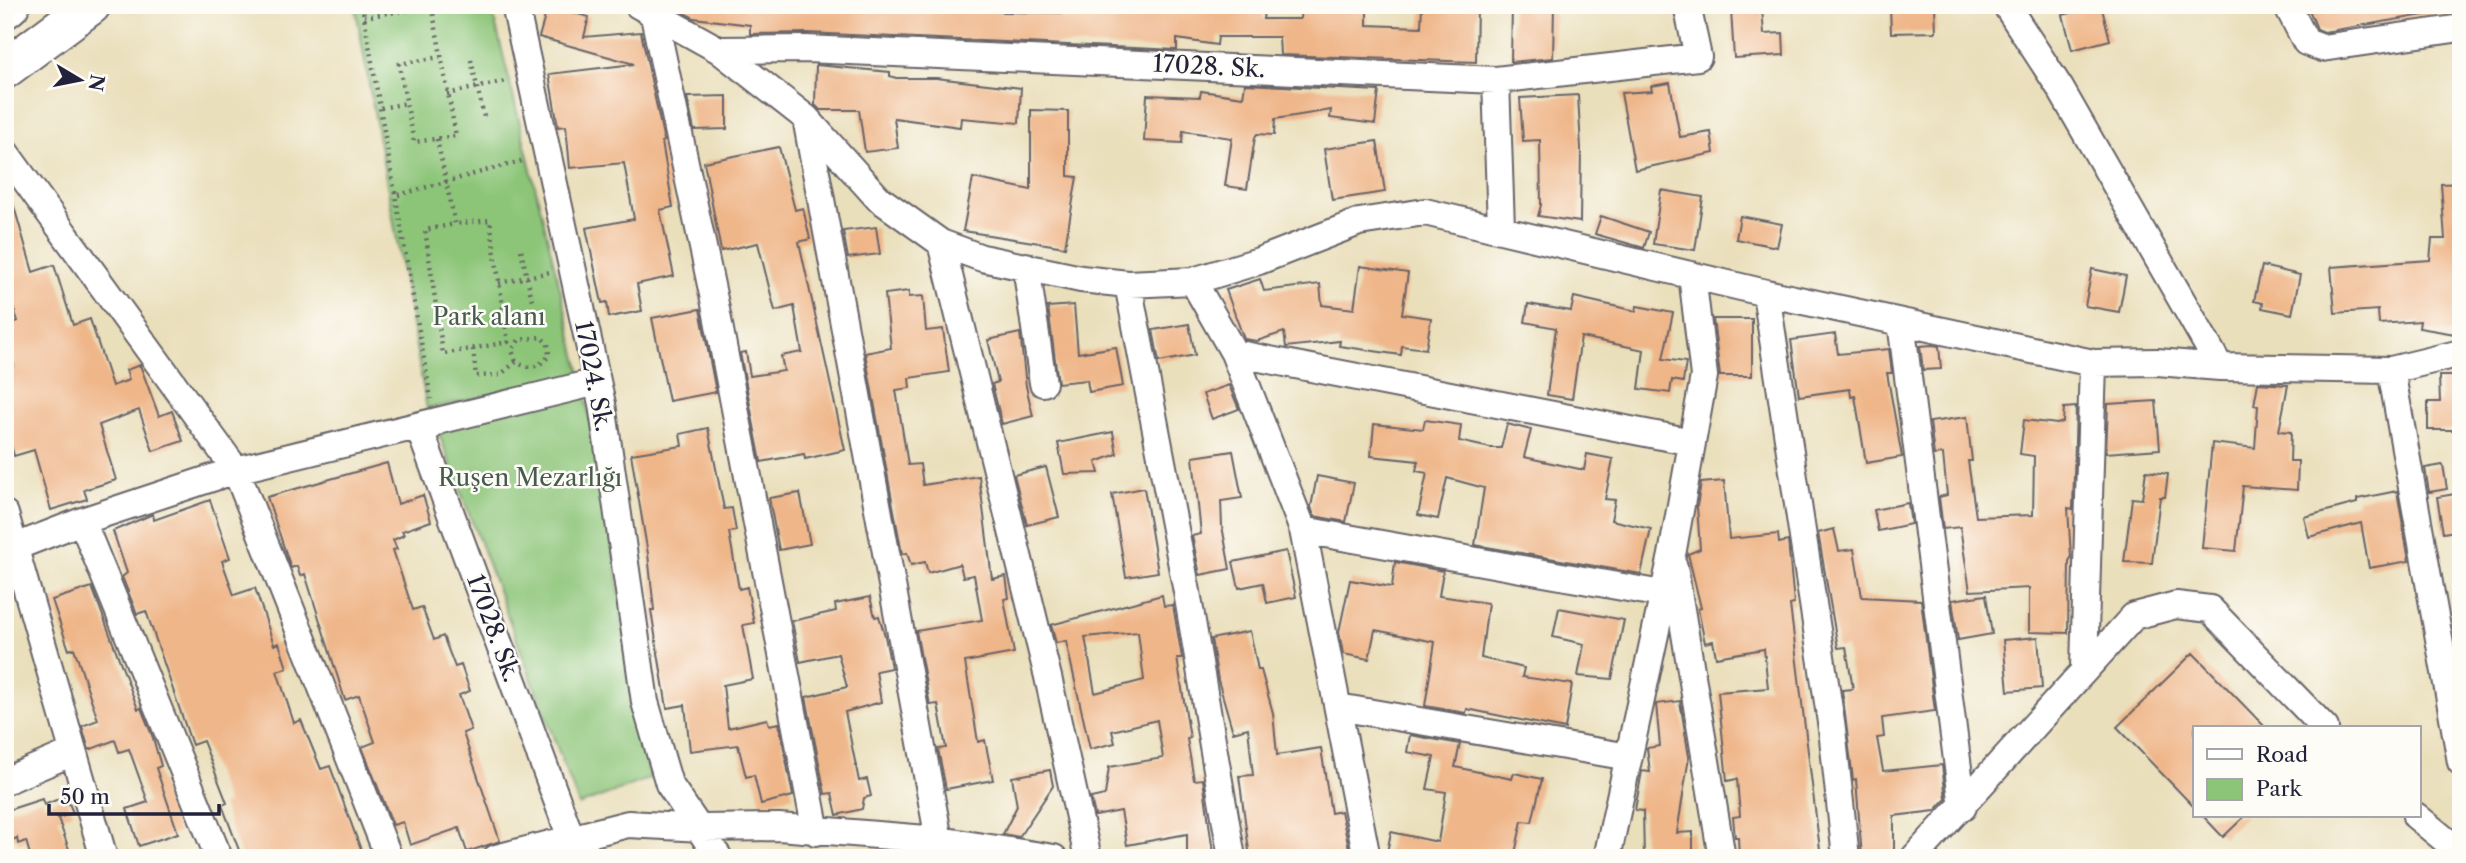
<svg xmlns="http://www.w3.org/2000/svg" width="2466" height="863" font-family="'Libre Caslon Text',serif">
<rect width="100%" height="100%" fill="#fdfcf7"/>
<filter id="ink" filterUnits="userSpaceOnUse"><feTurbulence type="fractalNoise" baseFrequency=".0143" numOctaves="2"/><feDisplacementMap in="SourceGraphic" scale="14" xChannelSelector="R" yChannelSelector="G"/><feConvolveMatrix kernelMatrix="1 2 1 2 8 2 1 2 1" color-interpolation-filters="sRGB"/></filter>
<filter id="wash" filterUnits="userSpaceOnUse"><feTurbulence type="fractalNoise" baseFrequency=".00686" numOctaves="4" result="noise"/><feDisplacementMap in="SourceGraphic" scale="28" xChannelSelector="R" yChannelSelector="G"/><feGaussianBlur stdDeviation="1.57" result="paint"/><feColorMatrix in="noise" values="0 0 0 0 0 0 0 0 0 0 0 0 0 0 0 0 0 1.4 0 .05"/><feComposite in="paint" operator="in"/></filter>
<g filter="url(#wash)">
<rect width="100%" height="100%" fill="#eadfbb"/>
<path fill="#8cc578" stroke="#57745a" stroke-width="2" d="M355,5h136l90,370 -154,34z
M585,393l31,172 19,148 16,65 -72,27 -143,-379z"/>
<g id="blocks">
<path fill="#efb689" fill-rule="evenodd" d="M685,5h227l93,7 73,1 1,-8h186l-2,14h37l1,-14h66v20l54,2 1,-22h55l-1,57 -196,-7 -1,-18h-61l-1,8 -40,-6v11l-370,-17 -57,1v-9l-56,-7 -10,-5z
M1512,5h42l-1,53 -42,4z
M1890,5h45l1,27 -45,1z
M2101,5l9,35 -38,10 -9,-35z
M2307,5h140v6l-123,21 -7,-3z
M548,6l41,11 -5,20 57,-5 23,109 -2,1 11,65 -13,3 14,66 -37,8 5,27 -33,6 -2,-15 -5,1 -16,-75 48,-9 -10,-56 -54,5 -4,-42 -8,1 -9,-53 85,-10 -95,-27z
M1762,8l2,26 19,-1 1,22 -50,3 -3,-48z
M816,65l74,7v4l6,2h40l85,10 -2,35 -58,-5 -1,9 -66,-9 4,30 -33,4 -6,-42h-39l-5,-5z
M1670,83l10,54 31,-5 3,21 -79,17 -14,-77 31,-2 -1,-5z
M1245,84l134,7 -4,33 -45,-6 1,-8 -56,9 -1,16 -17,-1 -2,3 -8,52 -22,-3 7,-48 -49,-7 -1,12 -38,-2 3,-46 53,2 1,-6 42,6z
M1578,95l3,53 -1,74 -42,-6 3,-11 -1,-65 -17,1 -3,-43z
M727,96v33l-33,1 -7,-33z
M1031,110l37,1v65l9,1 -12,70 -102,-16 10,-53 58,12z
M1377,141l8,51 -53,8 -8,-51z
M779,147l16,63 8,-2 7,31 -11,3 46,208 -40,9 -1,-5 -43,8 -21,-109 6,-1 4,24 34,-5 -3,-15 21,-4 -8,-46 -19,5 -17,-68 -37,8 -17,-89z
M2461,183v152l-42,-7 1,-7 -41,3 -1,-14 -43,3 -4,-46 99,-7 2,-21h13l-4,-55z
M1661,190l42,7 -8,53 -42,-6z
M10,193l23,79 21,-7 19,60 17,-6 22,67 17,-6 -3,-10 14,-5 19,51 13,-5 11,30 -30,10 -14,-41 -40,15 17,55 -32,10 3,9 -36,11 -17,-60 -20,6 -9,-32v-56l9,-2 -9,-41 13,-4 -13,-38v-89z
M1601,216l48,16 -5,16 -49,-14z
M1740,216l42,8 -5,23 -41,-8z
M876,227l4,27 -32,4 -5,-27z
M1360,266l48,7 -6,41 29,4 -5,31 -24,-3 -1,9 -62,-9 1,-5 -54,6 -2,-15 -27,9 -13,-2 -18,-49 34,-11 4,12 56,-7 2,21 32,4z
M2262,266l38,9 -8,39 -30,-6 1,-5 -9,-2z
M2092,269l34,7 -7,36 -34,-6z
M909,291v6l14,-1 3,35 17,-2 6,43 -40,6 1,10 -14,2 12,75 12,-1 3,21 56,-9 13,103 14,-3 3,22 -5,1 10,54 -49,9 13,80 7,-2 8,40 -47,9 -8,-40 8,-1 -8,-44 -8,1 -14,-74 66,-11 -8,-45 -11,2 -3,-13 -32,9 -3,-11 -14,3 -4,-12 -5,1 -37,-201 26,-5 -6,-54z
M1574,297l62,14 1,-5 36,7 -10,46 23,3 -3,20 -11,-2 -2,13 -31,-4 5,-39 -63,-13 -9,62 -25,-4 9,-67 -31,-6 3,-18 43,7z
M1074,305l4,48 38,-6 7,39 -34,6 -2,-12 -29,3 -10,-76z
M700,309l16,83 -47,9 -17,-83z
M1713,319h39v57h-32z
M1189,324l6,31 -36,7 -6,-32z
M1020,333l6,53 7,30 -31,8 -10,-40 6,-2 -10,-42z
M1835,334l3,20 51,-5 3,24h-5l15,84 -36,6 -11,-67 -4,1 -1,-8 -51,7 -8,-56z
M1932,345l7,1 2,23 -18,1 -3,-24z
M2439,376h22l-1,54h-32v-28h12z
M2258,383l30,2 -9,46 12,1 -1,29h8l-1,29 -54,-4 -7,65 -34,-3 10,-105 43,5 3,-42 -4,-1z
M1229,385l10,24 -27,10 -9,-25z
M2156,401l4,48 -54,4 2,-49z
M2076,407l-3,102 -5,-1 3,50 -2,3 -1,72 -39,-1v-44l-59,3 -10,-64 -17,2 -4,-32 8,-2 -4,-41 -9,1 -4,-33 37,-5 5,44h-4l8,56 57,-2 1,-59 -14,-2 4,-34 33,4 6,-2 1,-14z
M1425,420l36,5 -2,16 31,7h11l6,-24 24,6 -7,27 60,13 3,-16 26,5 -8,40 10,1 -4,20 40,9 -10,45 -166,-29 9,-57 -37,-10 -9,41 -20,-4 9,-42 -11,-2 2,-10 -47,-5 3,-32 49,5z
M708,428l16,81 8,-1 4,23 -7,1 10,57 8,-2 7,36 -11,2 10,54 -30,6 5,43 39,-9 2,6 10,-2 14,73 -32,8 -7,-29 -8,2 -8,-32 -48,6 -5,-46 -18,3 -16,-98h3l-6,-56 -17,-100 51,-8 -2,-12z
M1113,432l4,22 -21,8 3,11 -35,1 -6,-31z
M1233,451l9,47 -21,3 1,25 8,43 -30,6 -8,-39 9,-2 -8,-77z
M387,463l11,41 25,-9 8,26 -29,10 2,4 -11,5 4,9 -4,1 20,60 9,-3 12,33 9,-4 12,31 6,-2 9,26 -11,4 12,35 -8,3 37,108 -33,11 -8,-24 -49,17 -7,-23 -10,3 -31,-78 13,-5 -16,-47 -14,5 -40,-126 -5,2 -3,-10 -6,2 -24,-71z
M2443,465l4,24 -18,3 -4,-24z
M1046,467l13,50 -32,8 -13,-50z
M2146,471l22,3 -3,23h-5l-8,66 -28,-1 8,-64 10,1z
M1317,476l37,7 -8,39 -32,-6 -3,-9z
M1724,481l5,58 49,-5 1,9 9,-2 6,63 -4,1 31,253h-82l-1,-21h-3l-2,-20 7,-1 -3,-37 -10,2 -9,-89 50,-4 -4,-39 -48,8 -3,-16 -8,2 -7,-34 3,-1 -13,-54 12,-5 -3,-43 4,-23z
M1144,488l14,84 -32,5 -14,-83z
M2397,491l12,70 -40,7 -8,-45 -52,14 -5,-20 53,-14v-4z
M800,493l10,51 -31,6 -10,-52z
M2461,493v37l-18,3 -6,-36z
M210,500l20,58 -8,3 12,34 21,-7 19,57 5,-2 8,25 -10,3 17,52 7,-3 20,49 9,-3 34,92h-122l-20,-53 5,-2 -24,-62 -11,4 -46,-134 -9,3 -15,-37 5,-4 -14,-42 40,-17 1,6z
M1908,503l3,21 -33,7 -4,-21z
M1834,529l5,22 15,-2 8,48 59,3 14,111 -53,7 2,19 -7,1 6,33 59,-6 4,34 -11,12 -41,5v35l-18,1v6h-14l-6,-79 -3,1 -11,-90 11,-1 -7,-42 -8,1 -20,-115z
M1286,551l10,46 -29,6 -4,-20 -24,5 -6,-26z
M1395,562l48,9 -4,25 49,7 -7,55 43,10 -2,9 50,7 -7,45 -98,-20 -1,4 -41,-7 10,-64 -60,-12 -6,29 -26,-5 -4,-22 11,-52 42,7z
M92,587l46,122 3,-1 12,30 8,28 -5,2 22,65 -39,13 -12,-37 21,-7 -19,-53 -10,3 -4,-12 -26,10 -7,-24 16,-6 -24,-72 -5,2 -17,-50z
M1162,595l2,11 9,-1 9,53h-5l13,80 -3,1 7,41 9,-1 10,74h-26v-19l-60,11 -6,-34 -26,5 -4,-18 14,-3 4,-28 54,-9 -6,-38 -45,11 3,12 -25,6 -24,-108 -10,2 -5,-18zM1138,632l6,48 -49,13 -10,-56z
M1986,595l6,39 -34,6 -6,-40z
M870,597l5,20 4,-1 6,20 6,32 -15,3 5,31 -36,10 14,69 8,-2 4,17 -7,2 -2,11 -25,6 -5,-22 -7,1 -19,-97 41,-10 -9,-33 -38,8 -8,-41 44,-10 -1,-7z
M1559,608l65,12 -12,59 -34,-3 6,-32 -31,-7z
M1250,631l8,39h3l12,43 4,42 44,-7 10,65 10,-2 10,47h-101l-11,-82 14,-1 -5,-47 -15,4 -15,-52 -7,-41z
M2038,637l4,51 -34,3 -5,-51z
M2193,653l73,75h-71v80l-78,-81z
M1680,701l9,56 -12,76 16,-1v26h-49l-1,-47 -8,-1 7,-39 8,1 -3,-24 13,-2 -4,-42z
M1410,735l50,9 -5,23 57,12 2,-6 28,6 -10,43 -10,-1 -8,37h-128l5,-26 47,10 8,-50 -19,-3 7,-32 -27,-5z
M1050,770l3,16 -34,51 -16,-3 14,-28 -5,-29z
M66,796l7,17 -15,5 14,40h-41l-5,-17 -8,3 -1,-6 -12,5v-32l37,-12 2,6z
M2203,816h42l-22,21z"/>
</g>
</g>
<g filter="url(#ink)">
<use href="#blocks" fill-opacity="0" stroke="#686468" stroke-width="2"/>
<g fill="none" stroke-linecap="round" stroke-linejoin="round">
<g stroke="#686468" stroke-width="30">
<path id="minor" d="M515,5l87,399 43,298 24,82 50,74
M638,5l81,45 87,68 72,80 63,45 41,15 99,21 47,5 65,-3 66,-20 100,-39 66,-10 341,81 327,70 64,-1 63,5 171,3 70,-17
M2006,5l54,83 160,279
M2287,5l19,37 16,6 139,-20
M654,16l61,288 101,528
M719,50l87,-1 690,31 202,-23 -11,-52
M1496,80l5,148
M806,118l133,722
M5,152l231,318 153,388
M941,243l107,434 40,181
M1026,266l17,117
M1193,281l41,72 69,177 64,328
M1128,284l59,308 45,266
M1766,293l66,436 14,129
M1901,322l62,485
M1234,353l458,89
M2391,370l70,392
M434,424l-13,9 150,405
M5,514l99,344
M82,521l137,337
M1303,530l359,64
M5,551l77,-30 154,-51 361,-88
M1674,567l48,291
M2084,667l9,-304
M1338,707l291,50
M5,781l68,-29
M2416,816l45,37
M496,858l132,-34 74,4 77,-1 160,13 115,18
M1607,858l65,-303 32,-179 -12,-101
M1914,858l220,-242 42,-11 34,4 115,119"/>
</g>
<g stroke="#686468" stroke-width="42">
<path id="highway" d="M5,9l5,-4
M5,69l86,-64"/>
</g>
<path stroke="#686468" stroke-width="4.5" stroke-dasharray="2 5" stroke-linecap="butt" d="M362,5l69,394
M432,7l24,129 -42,6 -15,-78 41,-7
M364,17l77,-12
M471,60l13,57
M447,94l59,-13
M381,108l26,-5
M437,139l18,85 -30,6 18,124 65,-12 -18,-122 -35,4
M398,195l127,-35
M521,250l11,50
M499,283l51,-11
M473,349l3,27 24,-1 16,-13c15,8 21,6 33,-6l-1,-12 -7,-7 -22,3 -7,10 4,12"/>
<use href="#minor" stroke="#fff" stroke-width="26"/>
<use href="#highway" stroke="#fff" stroke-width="38"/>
</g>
</g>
<g text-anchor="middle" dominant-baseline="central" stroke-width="5" stroke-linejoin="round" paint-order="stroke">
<g font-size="24" fill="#22223b" stroke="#fdfcf7">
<text transform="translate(1209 66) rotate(3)">17028. Sk.</text>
<text transform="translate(594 376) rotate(79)">17024. Sk.</text>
<text transform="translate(494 628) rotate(70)">17028. Sk.</text>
</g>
<g font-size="24" fill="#475b50" stroke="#fdfcf7">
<text x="489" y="316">Park alanı</text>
<text x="530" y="477">Ruşen Mezarlığı</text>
</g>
</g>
<rect width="2466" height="863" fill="none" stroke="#fdfcf7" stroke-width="28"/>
<rect x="2193" y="726" width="228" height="91" fill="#fdfcf7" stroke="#a5a5ac" stroke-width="2"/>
<rect x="2207" y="749" width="35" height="10" fill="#ffffff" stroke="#a5a5ac" stroke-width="2"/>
<text x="2256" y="762" font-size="21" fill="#22223b">Road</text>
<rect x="2207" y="779" width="35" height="21" fill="#8cc578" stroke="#a5a5ac" stroke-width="2"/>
<text x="2256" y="796" font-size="21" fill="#22223b">Park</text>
<g transform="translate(80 80) rotate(100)" stroke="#fdfcf7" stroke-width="5" paint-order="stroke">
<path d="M0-5L12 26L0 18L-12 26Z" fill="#22223b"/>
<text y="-10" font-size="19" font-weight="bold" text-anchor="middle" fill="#22223b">N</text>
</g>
<path d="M49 804v10h170v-10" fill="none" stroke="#22223b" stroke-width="3.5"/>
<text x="60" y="804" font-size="21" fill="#22223b" stroke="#fdfcf7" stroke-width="5" paint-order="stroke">50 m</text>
</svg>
